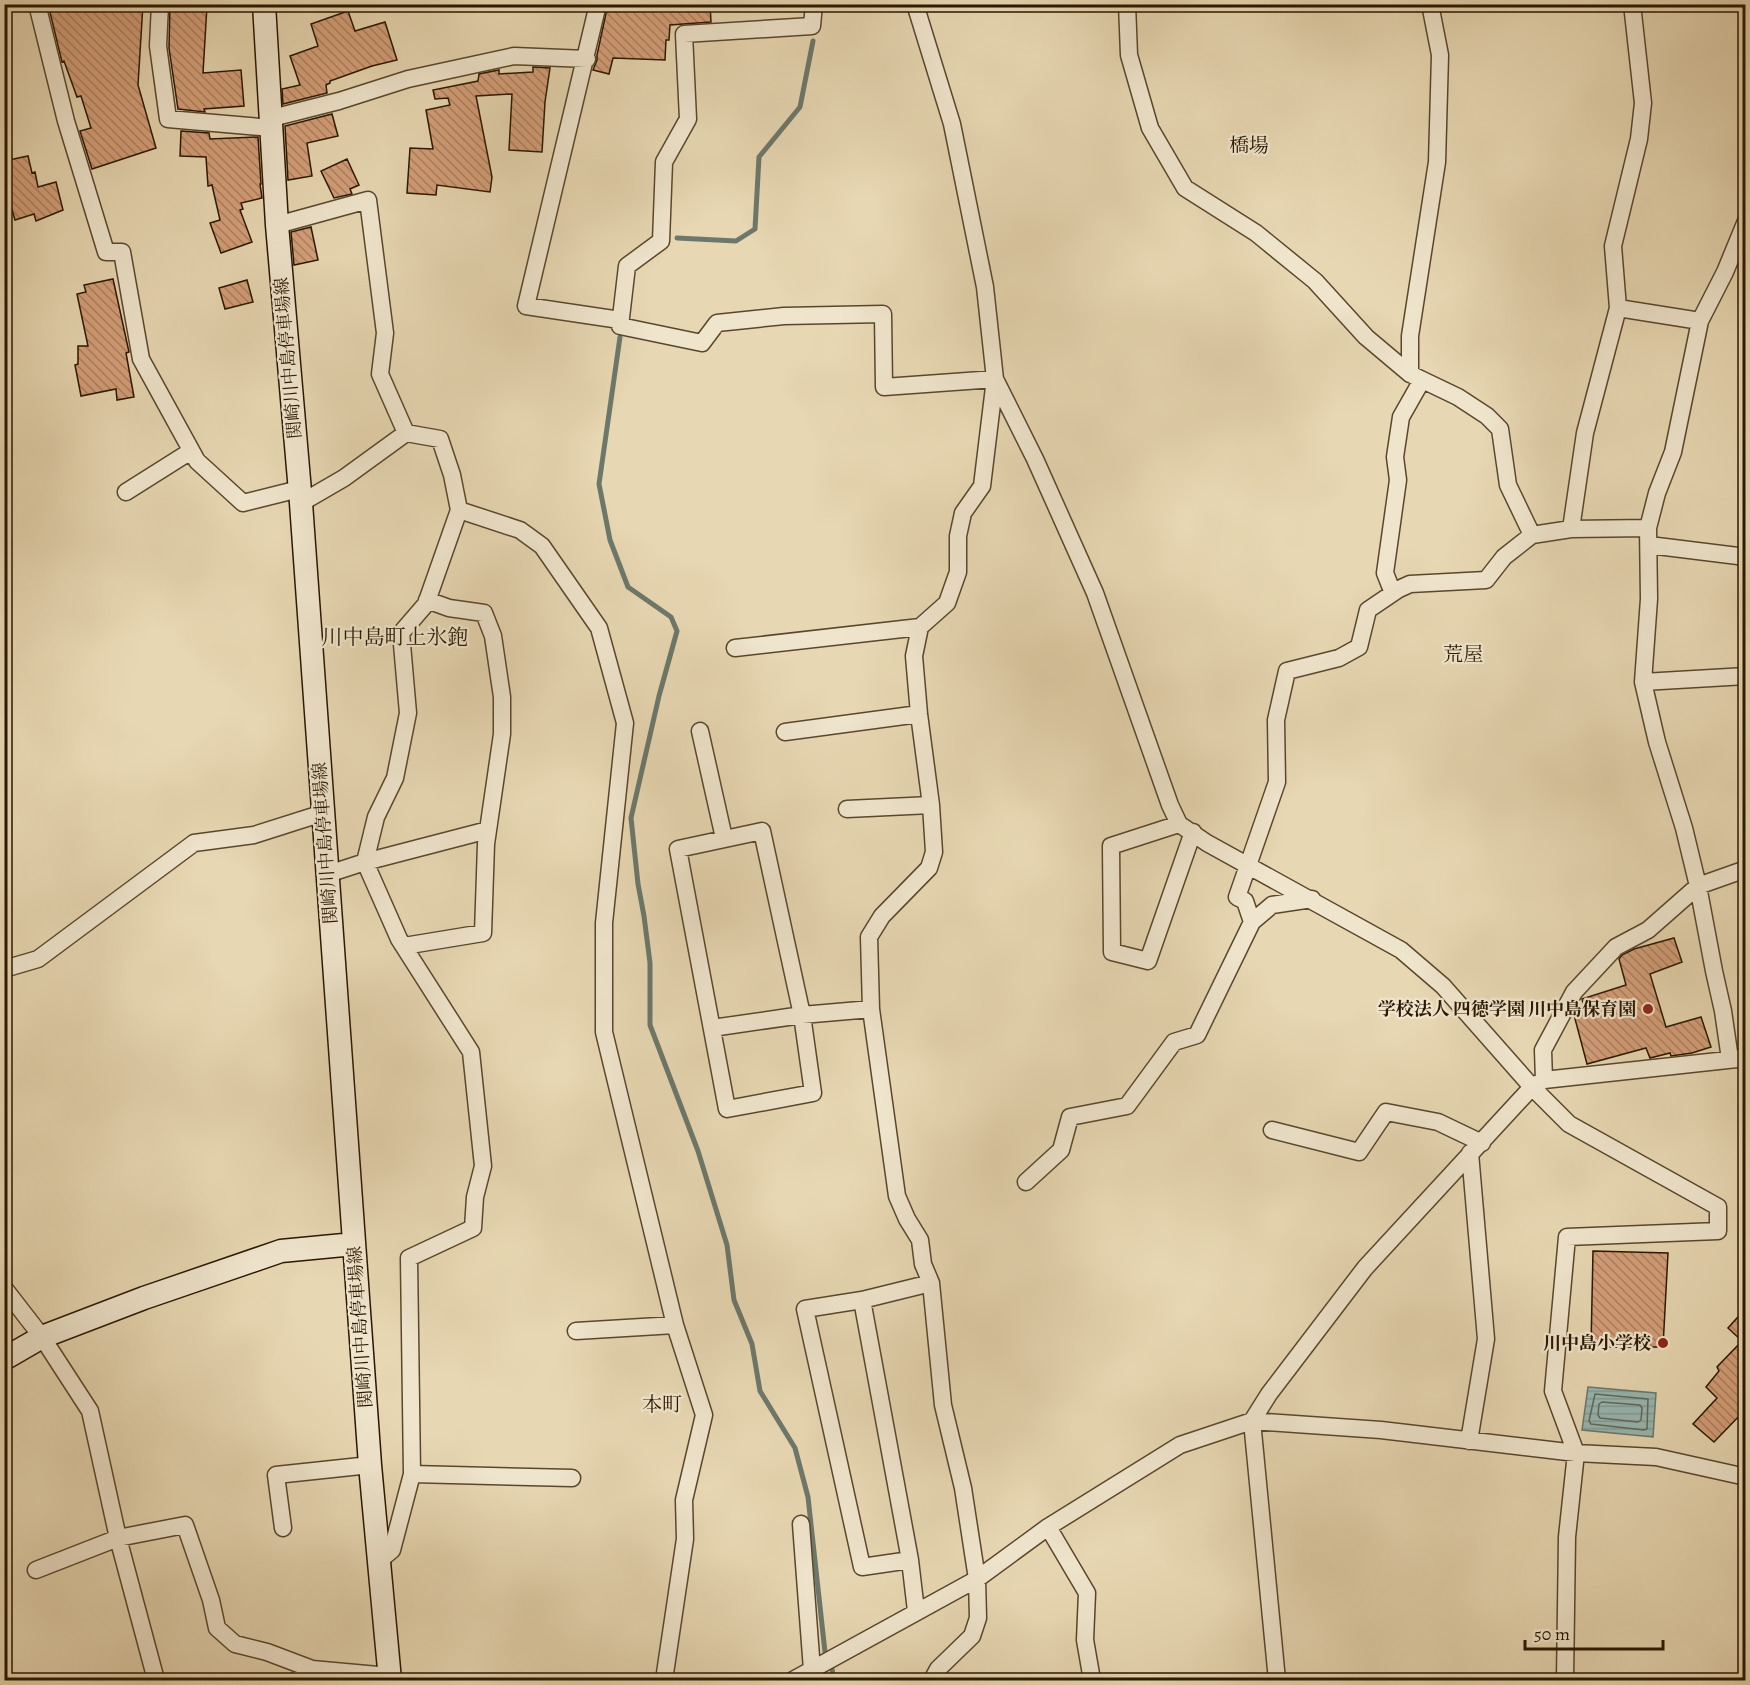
<svg xmlns="http://www.w3.org/2000/svg" width="1750" height="1685" font-family="Alegreya,'Noto Serif JP',serif">
<defs>
<pattern id="water-rules" width="6" height="5" patternUnits="userSpaceOnUse" patternTransform="scale(1.5)"><rect width="6" height="5" fill="#98b8b3"/><path d="M0 2.5h6" fill="none" stroke="#839d98"/></pattern>
<pattern id="building-back-hatch" width="6" height="6" patternUnits="userSpaceOnUse" patternTransform="scale(1.5)"><rect width="6" height="6" fill="#d49f79"/><path d="M-1 5l2 2M0 0l6 6M5-1l2 2" fill="none" stroke="#ac8161"/></pattern>
</defs>
<rect width="100%" height="100%" fill="#e7d7b2"/>
<filter id="stains"><feTurbulence type="fractalNoise" baseFrequency=".00333" numOctaves="4"/><feColorMatrix values="0 0 0 0 .2 0 0 0 0 .09 0 0 0 0 .02 0 0 0 .5 -.17"/></filter>
<radialGradient id="worn" r=".72"><stop offset=".6" stop-color="#630" stop-opacity="0"/><stop offset="1" stop-color="#630" stop-opacity=".3"/></radialGradient>
<path fill="url(#water-rules)" stroke="#6c786b" stroke-width="1.5" d="M1588,1387l68,6 -3,44 -71,-7z"/>
<g fill="none" stroke-linecap="round" stroke-linejoin="round">
<path stroke="#61685a" stroke-width="1.5" d="M1595,1394l53,5 -1,30 -3,1 -53,-6 -2,-3z
M1602,1402l38,3 2,3 -1,12 -3,2 -38,-4 -2,-3 1,-11z"/>
<path stroke="#6c786b" stroke-width="5" d="M677,238l59,3 19,-12 4,-72 41,-50 13,-66
M620,337l-21,147 11,56 18,47 43,30 6,14 -18,65 -28,122 7,66 6,32 6,47v62l48,126 29,94 7,55 18,44 8,47 35,57 13,49 17,155
M832,1669l2,11"/>
</g>
<path fill="url(#building-back-hatch)" stroke="#2a1700" stroke-width="1.5" d="M48,4h95l-5,81 18,63 -64,21 -12,-38 11,-3 -10,-32 -4,1 -13,-36 -2,1z
M170,4l37,2 -4,67 38,-3 3,36 -40,3 1,3 -27,-3 -9,-61z
M608,4h102l1,18 -41,3 -1,15h-3l-1,20 -52,-2 -4,16 -16,-4 4,-10v-5z
M348,11l7,20 30,-9 12,38 -25,6 -42,15v2l-4,2 1,8 -44,11 -1,-15 18,-4 -10,-29 28,-10 -7,-22z
M533,67l17,1 -5,34 -3,50 -33,-2 3,-56 -36,2 16,81 -2,15 -53,-7 -1,10 -29,-2 3,-45 23,1 -7,-39 24,-5 -2,-7 -13,1 -2,-9 45,-9 1,-7 20,-4v4l34,-2z
M332,114l6,22 -31,7 5,33 -24,4 -3,-54z
M181,131l28,2 1,6 48,-2 3,47h-1l2,14 -21,5 2,6 -3,1 12,32 -31,11 -11,-30 10,-3 -8,-35 -4,1 -2,-29 -26,-1z
M28,156l4,17 3,-1 3,15 18,-5 7,28 -27,11 -2,-7 -19,6 -7,-24 -4,1v-36z
M347,159l12,26 -9,4 2,5 -18,4 -13,-27z
M311,227l7,33 -24,5 -3,-33z
M113,279l16,73 -3,1 8,44 -17,3 -1,-11 -35,7 -6,-31 3,-1v-18h10l-11,-52 9,-2 -2,-7z
M247,280l6,22 -28,7 -6,-21z
M1674,938l8,24 -32,12 16,53 35,-10 10,30 -19,6 -21,3 -1,-3 -20,5 -4,-10 -59,16 -13,-49 11,-6 -3,-10 44,-14 -7,-26 3,-4 12,-6z
M1593,1251l75,2 -5,94h-72z
M1746,1308v101l-32,33 -21,-18 24,-26 -11,-11 13,-16 -2,-4 25,-26 -14,-13z"/>
<g fill="none" stroke-linecap="round" stroke-linejoin="round">
<g stroke="#59472c" stroke-width="19">
<path id="street" d="M37,4l29,117 40,131h16l19,107 56,102 46,42 56,-14
M160,4l-2,42 10,73 104,9
M598,4l-72,302 94,14
M814,4l-2,22 -128,8 4,85 -24,43 -3,79 -34,25 -7,60 82,17 15,-20 67,-7 99,-2 1,73 111,-8 -13,107 -19,27 -5,23v36l-11,31 -27,24 -6,29 5,58 12,91 3,47 -5,16 -47,48 -13,21 2,72 26,187 10,23 13,21 3,24 8,19 12,122 20,83 14,91 1,39 -6,18 -34,33 -6,11
M915,4l37,120 33,163 10,92 40,80 60,134 75,212 9,19 28,19 194,107 42,36 89,101 37,37 149,83v24l-151,6 -14,154 23,62 -9,84 -2,143
M1127,4l2,51 21,73 35,60 71,45 59,48 51,56 44,37 48,23 29,19 13,13 8,56 24,50 39,-6 77,-1
M1632,4l11,99 -4,36 -26,107 5,62 82,13
M272,118l67,-17 69,-22 106,-23 73,3
M277,225l91,-25 17,133 -5,41 26,59
M1410,374v-38l27,-174 3,-107 -10,-51
M126,492l65,-41
M301,503l43,-25 62,-45 34,6 12,36 7,35 61,20 22,16 57,82 26,95 -21,200v109l71,293 29,90 -20,85 1,39 -21,141
M1571,529l14,-96 33,-125
M1649,545l97,12
M1393,593l-8,-20 13,-93 -3,-23 6,-40 21,-37
M735,648l185,-21
M1643,682l103,-6
M700,731l24,107
M785,732l134,-18
M847,809l84,-4
M1179,824l-68,22 1,106 36,9 45,-129
M762,831l40,184 11,78 -86,16 -49,-260z
M328,874l37,-12 123,-32
M1252,922l-7,-21 -8,-4 40,-115 -1,-62 11,-49 52,-13 20,-11 9,-37 31,-21 11,-5 76,-4 18,-23 28,-22
M404,946l79,-13 3,-89 16,-110v-37l-9,-61 -9,-23 -35,-5 -22,-8
M4,969l34,-10 156,-116 60,-8 69,-22
M712,1028l90,-13 69,-6
M1730,1059l-7,-48 -9,-40 -16,-85 -14,-58 -27,-86 -14,-60 6,-83 -1,-71 9,-35 16,-41 27,-131 25,-49 21,-51
M1544,1080l-1,-30 31,-58 42,-45 32,-17 50,-44 48,-17
M1272,1130l87,22 27,-40 52,10 44,21
M1026,1182l35,-32 9,-33 57,-11 47,-64 23,-7 55,-113 20,-17 40,-6
M4,1288l38,49 48,74 28,127 38,142
M862,1300l-57,9 57,258 48,-7
M576,1331l99,-6
M1469,1441l17,-102 -16,-186
M412,1474l160,4
M801,1524l11,146
M1048,1527l39,66 -2,47 7,40
M283,1528l-7,-53 94,-10
M380,1560l12,-10 20,-76 -3,-216 64,-30 2,-31 8,-31 -12,-114 -72,-113 -34,-77 11,-45 19,-39 13,-65 -7,-80 25,-29 33,-94
M36,1570l82,-32 67,-13 26,75 6,28 18,16 32,8 45,17 77,7
M916,1611l-6,-51 -48,-260 69,-17
M297,1680l15,-11
M793,1680l184,-101 71,-52 132,-82 72,-24 129,9 195,23 80,4 90,20
M1277,1680l-25,-259 17,-27 96,-126 167,-181 12,-7 202,-22"/>
</g>
<g stroke="#2a1700" stroke-width="25">
<path id="secondary" d="M264,4l13,221 24,278 69,962 20,215
M4,1359l38,-22 102,-39 137,-47 73,-7"/>
</g>
<use href="#street" stroke="#efe5cd" stroke-width="16"/>
<use href="#secondary" stroke="#efe5cd" stroke-width="22"/>
</g>
<g fill="#8f2418" stroke="#efe5cd" stroke-width="2">
<circle cx="1648" cy="1009" r="6"/>
<circle cx="1663" cy="1343" r="6"/>
</g>
<g text-anchor="middle" dominant-baseline="central" stroke-width="4.5" stroke-linejoin="round" paint-order="stroke">
<g font-size="18" fill="#2a1700" stroke="#efe5cd">
<text transform="translate(288 358) rotate(-95)">関崎川中島停車場線</text>
<text transform="translate(325 843) rotate(-94)">関崎川中島停車場線</text>
<text transform="translate(360 1327) rotate(-94)">関崎川中島停車場線</text>
</g>
<g font-size="18" font-weight="bold" fill="#2a1700" stroke="#efe5cd" text-anchor="end">
<text x="1636" y="1009">学校法人 四徳学園 川中島保育園</text>
<text x="1651" y="1343">川中島小学校</text>
</g>
<g font-size="20" fill="#2a1700" stroke="#efe5cd">
<text x="1249" y="145">橋場</text>
<text x="1463" y="654">荒屋</text>
<text x="662" y="1404">本町</text>
</g>
<g font-size="21" fill="#2a1700" stroke="#efe5cd">
<text x="395" y="637">川中島町上氷鉋</text>
</g>
</g>
<rect width="1750" height="1685" fill="none" stroke="#e7d7b2" stroke-width="24"/>
<rect x="6" y="6" width="1738" height="1673" fill="none" stroke="#2a1700" stroke-width="3"/>
<rect x="12" y="12" width="1726" height="1661" fill="none" stroke="#2a1700" stroke-width="1.5"/>
<path d="M1525 1640v9h138v-9" fill="none" stroke="#2a1700" stroke-width="3"/>
<text x="1534" y="1640" font-size="18" fill="#2a1700" stroke="#efe5cd" stroke-width="4.5" paint-order="stroke">50 m</text>
<rect width="100%" height="100%" filter="url(#stains)"/>
<rect width="100%" height="100%" fill="url(#worn)"/>
</svg>
